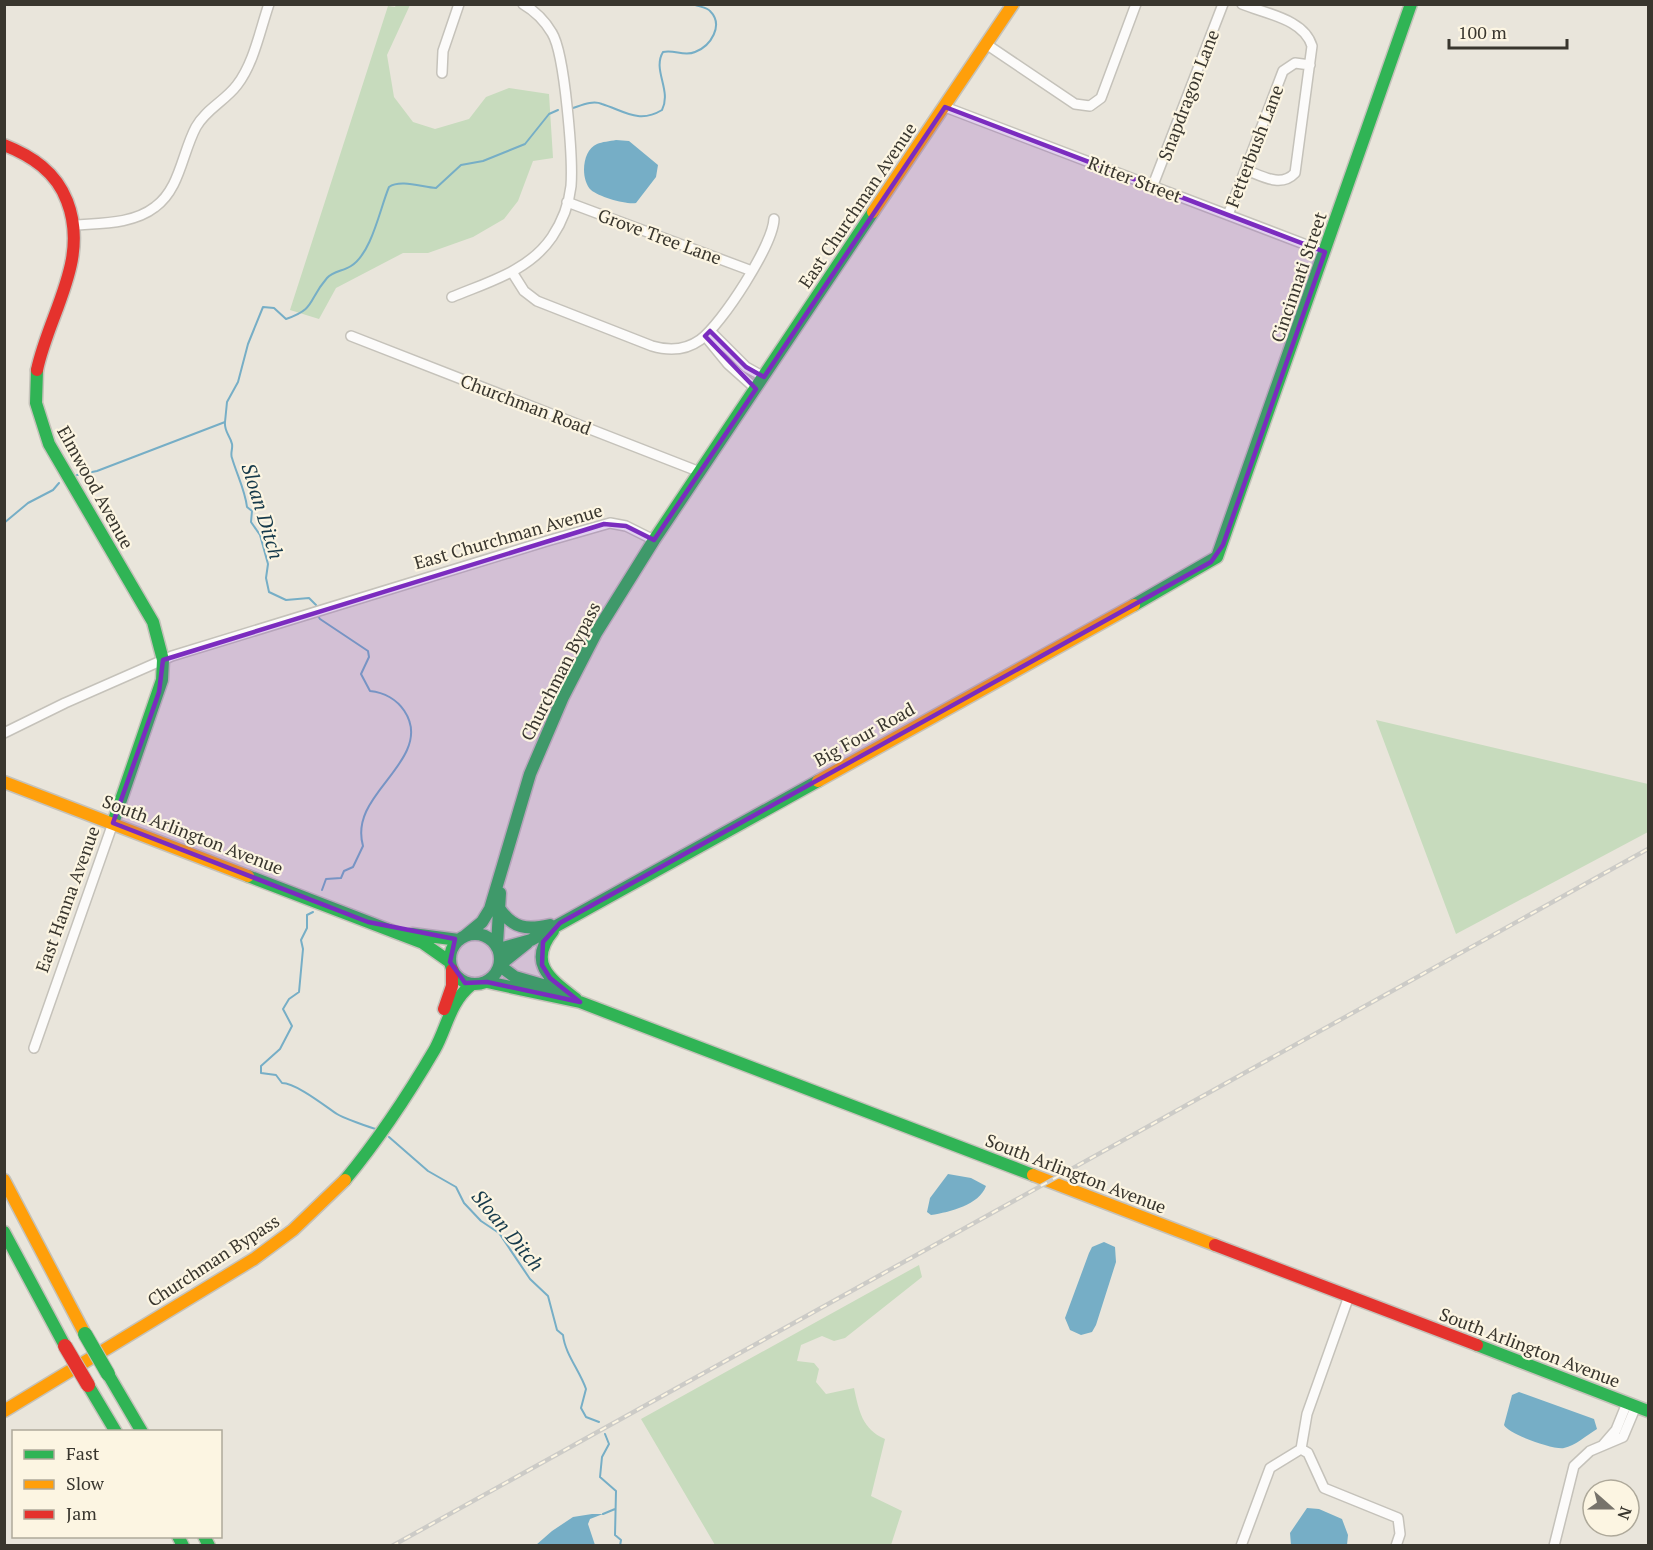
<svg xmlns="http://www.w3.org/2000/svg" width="1653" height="1550" font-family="'PT Serif',serif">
<rect width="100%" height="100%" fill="#e9e5db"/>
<path fill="#c7dbbd" d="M396,5h14l-23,50 7,42 19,25 22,7 34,-10 17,-22 23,-9 40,6 4,64 -20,3 -15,40 -14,18 -31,18 -45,16h-25l-67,35 -17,31 -29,-9 98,-304 7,1z
M1376,720l272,64v48l-192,102z
M919,1265l3,12 -77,61 -11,3 -12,-5 -21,9 -4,16 17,2 5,6 -3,13 10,12 28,-6c5,23 8,41 31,51l-14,57 31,15 -11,34h-176l-74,-126z"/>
<path fill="#76aec6" d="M616,140l13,1 29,24 -2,12 -20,26c-9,2 -37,-6 -45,-13 -11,-11 -9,-40 6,-46 5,-2 13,-3 19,-4z
M948,1174l23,4 15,8c-7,19 -36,26 -55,29l-4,-3 3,-14z
M1104,1242l11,5 1,15 -20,63 -4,7 -11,3 -11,-5 -5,-12 24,-65 3,-6z
M1519,1392l75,27 3,10c-10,6 -22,17 -33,19 -11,2 -56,-14 -60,-23l8,-30z
M1307,1508l12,1 23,10 6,16 -1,10h-56l-1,-12z
M592,1514h11l-13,5 -2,5 7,21h-59l16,-14 21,-14z"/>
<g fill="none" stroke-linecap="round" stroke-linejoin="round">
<path stroke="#76aec6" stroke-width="2" d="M573,108c9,-3 20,-8 29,-4 22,7 37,20 60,6 10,-20 -10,-40 1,-58 11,-3 21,5 32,0 16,-6 29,-27 15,-41 -3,-4 -11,-4 -17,-7
M225,422c-1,10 5,13 7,22 1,5 -2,9 0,14 5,17 13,32 15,49l5,4 -1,11 9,13 8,29 -2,14 3,14 17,8 23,-2 7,7
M77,475l20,-4 128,-49 2,-20 11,-20 10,-38 15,-37 11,1 12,11c31,-11 21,-18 41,-41 6,-7 17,-7 24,-12 21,-13 29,-58 38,-79 11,-8 33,0 47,1l25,-23 22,-4 42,-17 24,-30 9,-4
M4,523l24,-20 25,-13 6,-7
M318,616l2,3 48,32 1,6 -8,17 9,17c29,3 50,30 37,59 -14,32 -55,57 -44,96l-10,21 -9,4 -3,7 -15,1 -4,11
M313,912l-6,3v13l-6,12 2,9 -4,43 -10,7 -6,10 9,17 -12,23 -19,17v7l15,2 6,8c14,0 43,23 55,31 4,3 34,14 39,15
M389,1137l39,34 28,16 8,16 17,18 18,12 31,46 18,17 9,34 6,5c2,19 17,36 23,54l-5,19 5,9 13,5
M605,1434l4,10 -7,13 -2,20 16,14 -1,44 6,5 -1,6
M603,1514l12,-5"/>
<g stroke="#c5c2ba" stroke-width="12">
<path id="street" d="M1242,4c24,10 62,15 70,42l-17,127c-14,15 -33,3 -49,-3
M986,44l89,60 15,2 11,-8 35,-94
M442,73l1,-22 16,-47
M945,107l380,145
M1153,185l70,-181
M567,202l185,69
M1228,215l55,-144 12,-8 15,2
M76,225c26,-2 57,-1 79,-18 25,-18 27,-54 41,-80 10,-18 29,-26 41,-42 17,-22 23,-55 32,-81
M512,272l12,19 13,10 115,45c17,5 34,4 48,-6 22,-16 73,-95 74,-121
M452,297c36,-15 77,-26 100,-60 10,-15 17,-33 19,-51 2,-27 -6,-132 -19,-153 -7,-12 -17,-22 -29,-29
M710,331l36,36 18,10
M351,336l349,136
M705,336l23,28 28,25
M4,733l61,-30 107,-47 375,-115 63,-18 16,3 28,14
M34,1048l79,-225
M1603,1445l13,-15 11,-27
M1301,1449l7,4 16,35 74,30 2,16 -4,12
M1241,1546l29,-78 31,-19 6,-35 42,-118
M1554,1546l20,-80 16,-15 33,-14 13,-31"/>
</g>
<g stroke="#c5c2ba" stroke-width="15">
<path id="fast" d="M37,370l-1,33 13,41 104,178 10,38 -1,20 -49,143
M1134,605l83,-48 194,-553
M248,876l175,67 27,19
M499,908c14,21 28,22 51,17
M553,931c-26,32 -3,48 23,68
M450 959a25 25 0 1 1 50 0a25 25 0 1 1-50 0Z
M412,934l47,6
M465,936l17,-14 8,-13 40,-135 33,-77 33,-64 58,-93 219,-328
M497,945l3,-52
M499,949l32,-9 287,-159
M501,964l26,-21
M500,966l15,11 45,13
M487,982l93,20 453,173
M345,1180c34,-41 63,-85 90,-131 12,-22 15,-47 36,-64
M4,1232l61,114
M1477,1345l171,66
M108,1374l34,58
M88,1385l28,47
M178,1536l5,10
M204,1536l5,10"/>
</g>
<g stroke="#c5c2ba" stroke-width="15">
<path id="slow" d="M873,212l140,-208
M818,781l316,-176
M4,782l244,94
M1033,1175l182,70
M4,1180l81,154
M4,1411l250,-152 39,-29 52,-50"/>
</g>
<g stroke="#c5c2ba" stroke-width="15">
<path id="jam" d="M4,145c28,11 52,27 63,56 23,59 -18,112 -30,169
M444,1009l8,-23v-16
M1215,1245l262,100"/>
</g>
<use href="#street" stroke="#fcfbfa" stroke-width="9"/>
<use href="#fast" stroke="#30b455" stroke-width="12"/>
<use href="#slow" stroke="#ff9f0a" stroke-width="12"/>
<use href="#jam" stroke="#e5322d" stroke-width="12"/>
<g stroke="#cccbc7" stroke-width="4.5">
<path id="rail" d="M392,1546l1256,-697"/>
</g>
<use href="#rail" stroke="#fcf5e2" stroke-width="2" stroke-dasharray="7" stroke-linecap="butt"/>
<g stroke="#c5c2ba" stroke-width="16" stroke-linecap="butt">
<path id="fast-bridge" d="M85,1334l23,40"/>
</g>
<g stroke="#c5c2ba" stroke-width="16" stroke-linecap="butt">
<path id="jam-bridge" d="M65,1346l23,39"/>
</g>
<use href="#fast-bridge" stroke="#30b455" stroke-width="14"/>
<use href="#jam-bridge" stroke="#e5322d" stroke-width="14"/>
</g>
<path fill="#7b2cbf" fill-opacity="0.2" stroke="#7b2cbf" stroke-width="4.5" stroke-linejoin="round" d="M945,107l380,145 -102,293 -12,17 -651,361 -17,19 -1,23 8,13 30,24 -93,-20 -22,1 -15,-21 5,-23 -87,-17 -255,-99 46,-131 4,-32 441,-136 22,2 28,14 102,-151 -51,-53 5,-5 36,36 18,10z"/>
<g text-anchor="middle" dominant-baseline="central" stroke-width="4.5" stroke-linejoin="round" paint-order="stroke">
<g font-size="18" fill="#39362e" stroke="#fcf5e2">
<text transform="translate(1188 95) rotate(-69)">Snapdragon Lane</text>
<text transform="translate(1254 146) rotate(-69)">Fetterbush Lane</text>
<text transform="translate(1135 179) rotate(21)">Ritter Street</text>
<text transform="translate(857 205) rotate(-56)">East Churchman Avenue</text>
<text transform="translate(660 236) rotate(20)">Grove Tree Lane</text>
<text transform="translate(1298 277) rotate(-71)">Cincinnati Street</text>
<text transform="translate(526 404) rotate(21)">Churchman Road</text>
<text transform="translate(96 487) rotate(61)">Elmwood Avenue</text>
<text transform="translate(508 536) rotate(-16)">East Churchman Avenue</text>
<text transform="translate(560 671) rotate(-63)">Churchman Bypass</text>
<text transform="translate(864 734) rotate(-29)">Big Four Road</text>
<text transform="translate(193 834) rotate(21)">South Arlington Avenue</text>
<text transform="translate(67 899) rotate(-70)">East Hanna Avenue</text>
<text transform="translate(1076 1173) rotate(21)">South Arlington Avenue</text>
<text transform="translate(213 1260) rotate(-33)">Churchman Bypass</text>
<text transform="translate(1530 1347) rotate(21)">South Arlington Avenue</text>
</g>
<g font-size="20" font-style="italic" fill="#163a4b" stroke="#fcf5e2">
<text transform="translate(263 511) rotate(73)">Sloan Ditch</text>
<text transform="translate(508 1230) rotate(50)">Sloan Ditch</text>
</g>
</g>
<rect width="1653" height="1550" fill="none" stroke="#39362e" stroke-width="12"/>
<rect x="12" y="1430" width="210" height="108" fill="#fcf5e2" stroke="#aea99a" stroke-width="1.5"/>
<rect x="24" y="1450" width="30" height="9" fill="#30b455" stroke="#aea99a" stroke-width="1.5"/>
<text x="66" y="1460" font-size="18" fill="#39362e">Fast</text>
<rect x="24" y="1480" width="30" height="9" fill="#ff9f0a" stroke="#aea99a" stroke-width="1.5"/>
<text x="66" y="1490" font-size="18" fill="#39362e">Slow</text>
<rect x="24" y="1510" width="30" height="9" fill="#e5322d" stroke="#aea99a" stroke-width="1.5"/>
<text x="66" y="1520" font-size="18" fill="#39362e">Jam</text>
<g transform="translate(1611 1508) rotate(111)"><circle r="28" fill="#fcf5e2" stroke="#aea99a" stroke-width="1.5"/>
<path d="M0-4.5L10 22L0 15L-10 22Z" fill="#77736b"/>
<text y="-9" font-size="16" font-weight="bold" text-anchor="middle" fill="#39362e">N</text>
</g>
<path d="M1449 39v9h118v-9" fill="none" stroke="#39362e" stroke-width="3"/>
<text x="1458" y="39" font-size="18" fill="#39362e" stroke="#fcf5e2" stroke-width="4.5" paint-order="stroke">100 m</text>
</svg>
